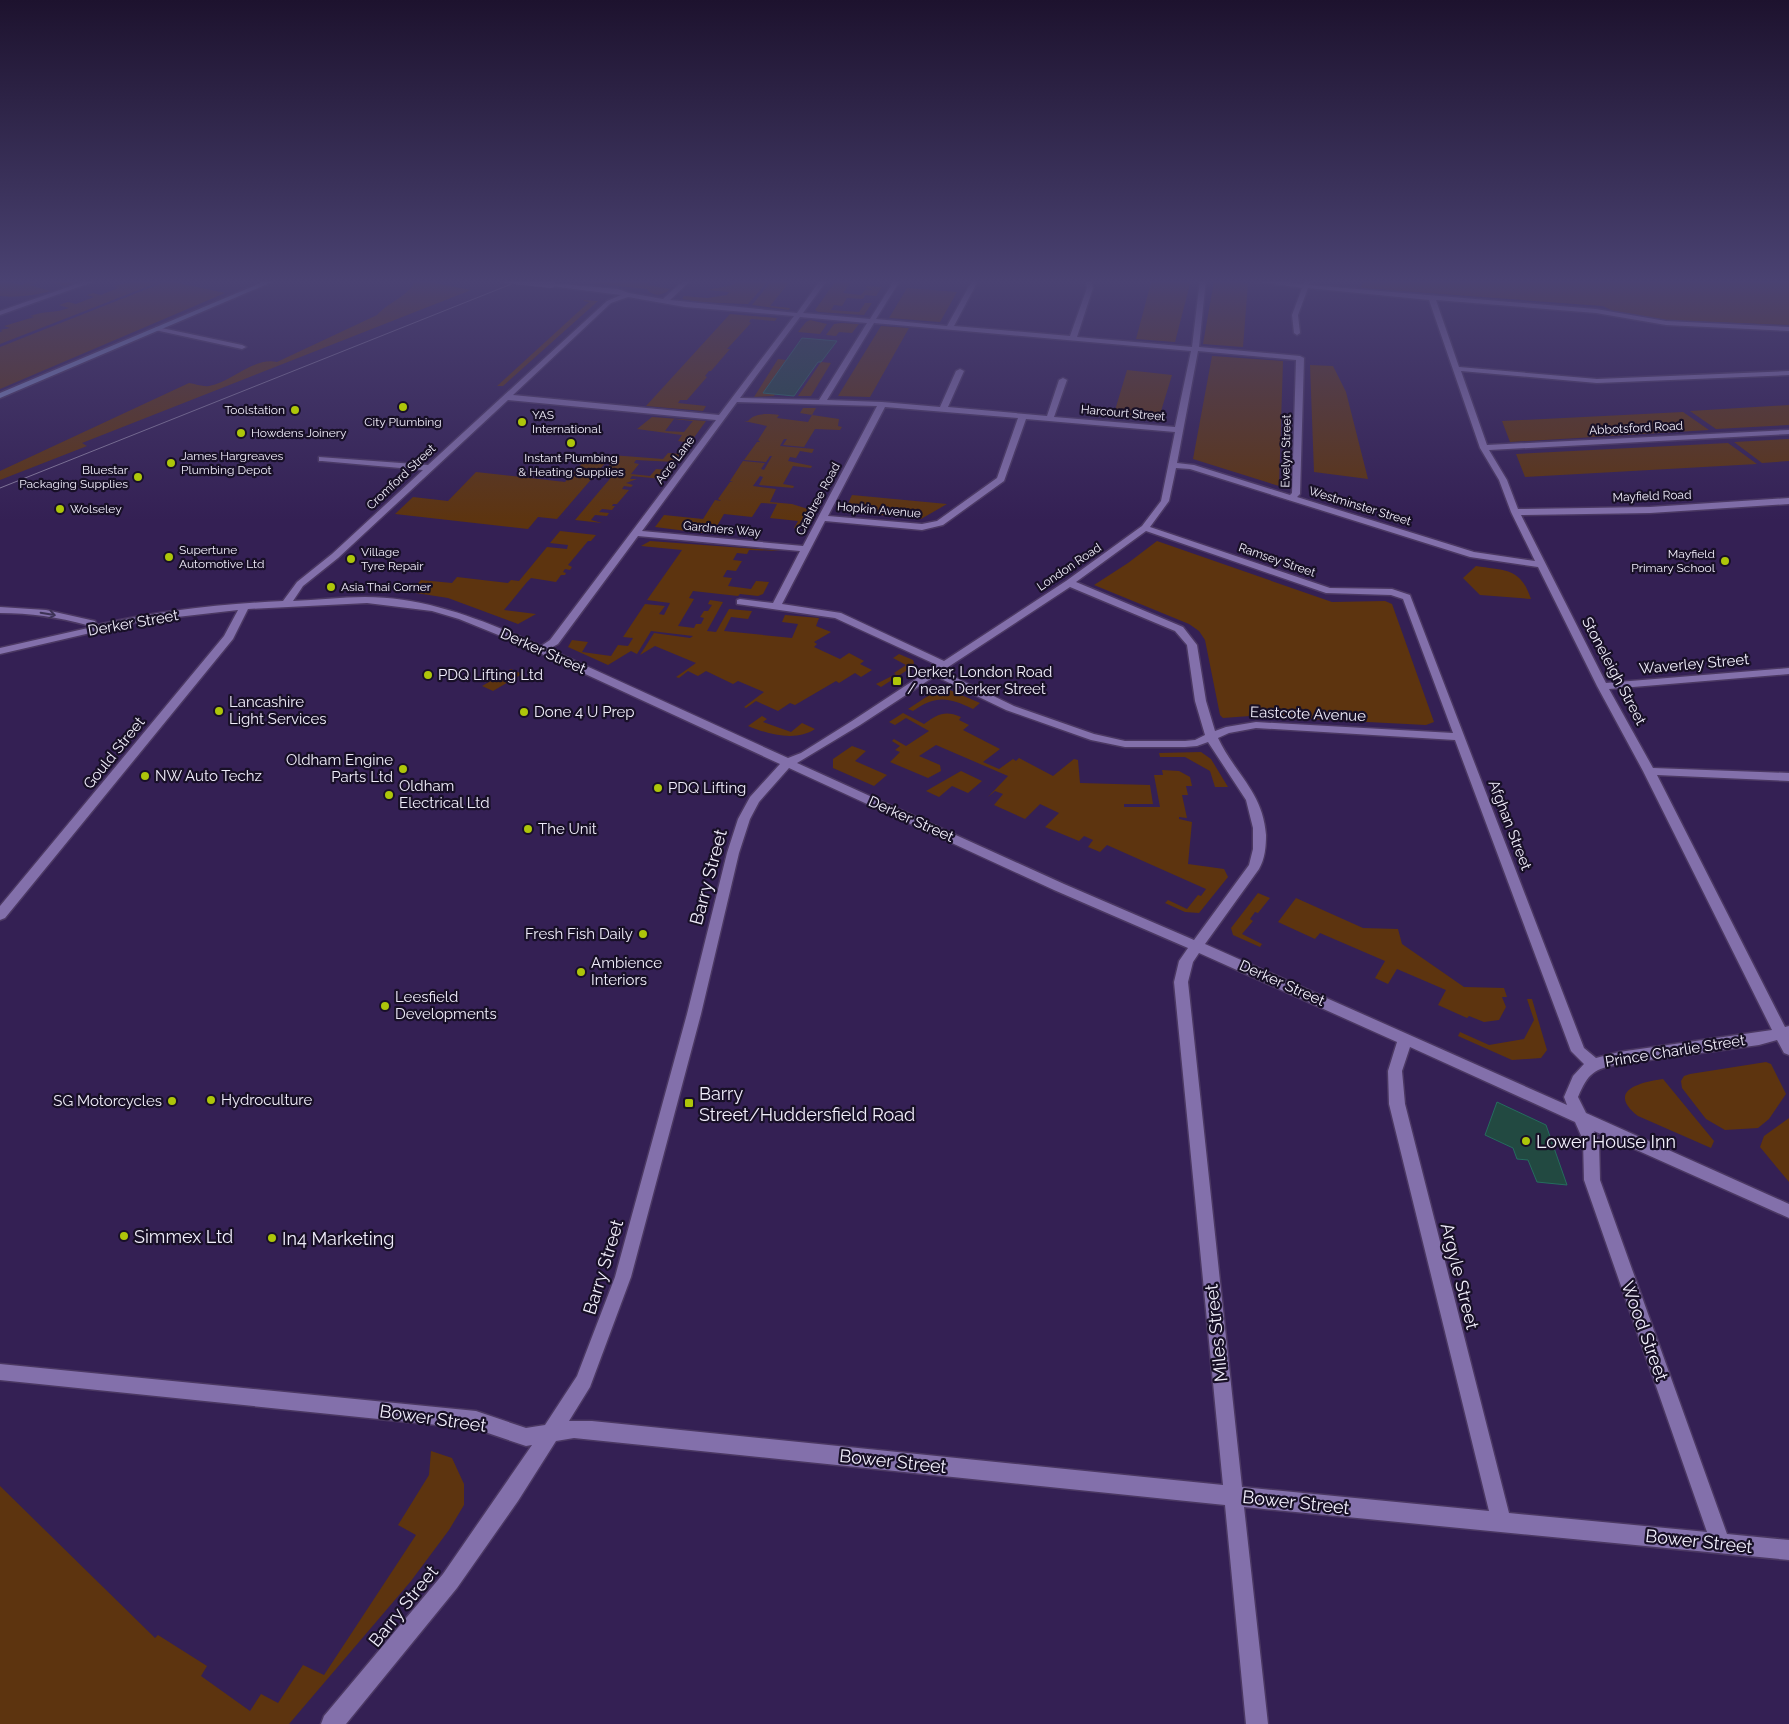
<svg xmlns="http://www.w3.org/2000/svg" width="1789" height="1724" font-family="Raleway,sans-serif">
<rect width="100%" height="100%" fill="#342054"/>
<path fill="#5d340f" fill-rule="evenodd" d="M31,279h53l-18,7 -23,-6 -14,5 22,6c-13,4 -38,7 -51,5v-16l21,5 12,-5z
M144,279h23l-167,65v-12l3,-1 -3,-1 10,-2 -6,-2 30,-9 -4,-1c13,-5 26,-3 39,-8l-10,-3 9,-3 8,2 18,-7 -7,-2 6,-2 8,2 17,-7 -4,-2c10,-3 19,-3 30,-7z
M172,279l6,4 47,10 -225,96v-42z
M416,279h24l-6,4 37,7 -389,153 5,3 -87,34v-9l189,-88c6,1 15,4 20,3 23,-4 44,-29 68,-24l100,-47c14,-15 29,-16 39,-36z
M553,279l57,2 50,-2 -7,1 -6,5 23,4c-7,7 -18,8 -23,0z
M723,279h47l-22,25 -52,-2 -14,-3 2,-3 23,2 20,-3 2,-3 -21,-2c9,-3 19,-2 28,-7l-15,-2z
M773,279h19l-22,27 20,2 -1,2 -37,-5z
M837,279h16l-10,14 18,2 4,-5 8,-1 -7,-1 1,-2 15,1 -6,9 -11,-1 -2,4 -16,-1 -5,8 -8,-1 -3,5 28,2 6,-9h7l-8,12 -46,-3 -3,-2z
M1152,279l39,1 -16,62 -39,-3z
M1365,279h424v46l-128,-5 -48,-9 -10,-5 -243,-18z
M1214,281l34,2 -5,64 -40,-3z
M907,288l50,4 -17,30 -51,-4z
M584,300l14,1 -95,85h-6l92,-84 -6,-1z
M730,314l47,4 -2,3 -24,-2 -2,3 2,1 -24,26h3l-19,22h-2l-4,5 2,1 -20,23h-7l-2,3 28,3 -3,5 -57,-5z
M810,320l17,4 -7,10 -22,-2 8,-10z
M841,323l18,1 -7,9 -13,-1 -3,4 -10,-1 8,-11z
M881,326l28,2 -39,69 -32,-1z
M1212,356l71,5 -4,125 -86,-27z
M778,359l8,1 -23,33 12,1 -1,2 -20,1z
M821,362l10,1 -20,33h-13z
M1310,365l23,1 13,26 22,87 -54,-7z
M1127,370l45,5 -14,46 -45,-4z
M1789,405v20l-73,4 -26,-18z
M803,408h13l-4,7 27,4 -1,7 4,1 -2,3 -25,-1 -11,18 -21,-2 4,-6h-3l-4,7 34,3 -2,4 -12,-2 -4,7 -6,-1 -2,4 24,5 -1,2 -18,-2 -10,18 11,2 -1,2 -34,-3 4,-8 -3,-1 -7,10 23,3 -6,13 22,2 16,5 -11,20 -3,-1 4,-7 -28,-3 7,-14 -16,-1 -9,14 -28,-3 -7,12 -13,4 -2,3 -47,-6 9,-12 39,4 12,-19 6,1 -3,-2 12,-17h3l-3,-1 13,-20 22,2 -4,6 3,1 8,-14h-2l-4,6 -22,-2 13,-18h3l-2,-2 9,-14 -23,-5h4c7,-9 21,-7 31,-6l-2,3 31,4 4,-7 -12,-2z
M1683,412l26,18 -199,12 -8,-21z
M652,417l54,4 -16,22 -12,-2 4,-6 -45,-6zM674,419l18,2h1l-9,11 -19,-1z
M1789,439v22l-27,2 -28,-21z
M1728,443l29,21 -232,13 -9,-23z
M668,453l13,1 -6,8 -39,-2 -2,3 5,1 -8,10 19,2 6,-7 13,1 -7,9 -30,-3 -2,3h7l-11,4 7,2 -2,2 -7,-1 -2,3 7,1 -12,14h-4l-1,2h3l-3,4 -10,-1 -3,3 10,1 -2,3 -12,-1 -4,5 11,3 -27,-3 39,-46 -11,-1 9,-11 -5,-1 -50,58 -19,-2 -10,12 -133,-15 18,-17 35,4 28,-29 89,10 21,-23 7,1 5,-6 65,5z
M852,495l95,9 -26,15 -71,-7 -4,-4z
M560,531l36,4 -5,6h-3l-20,24 4,2 -2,3 -5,-1 -2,3 3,1 -1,2h-4l-5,7 -25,-4 -4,4 -23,28 32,4 -18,10 -70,-26 -32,-5 2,-3h-6l9,-10 31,3 5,-6 51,6 3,-3 8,1 28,-34 20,2 1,-4 -18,-2z
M650,541l134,10 -35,-1 -2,4 -10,-1 -4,7 9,1 -6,10 -9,-1 -4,7 9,1 -4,8 23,3 5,-8 13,1 -6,12 -5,2 -18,-2 -2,2 -45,-5 -4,7 5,1 -16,27 16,2 2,-4h5l3,-6 -4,-1 4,-6h4l4,-6 -4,-1 2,-4 13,2 -16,29 9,1 13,-23 23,2 -4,8 -17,-2 -7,14 68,7 6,-14 -16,-2 3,-7 34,3 -3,8 15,6 -17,10 3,2 -3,3 26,12 9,-6 15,8 -4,3 12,6 -11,7 -6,-4 -16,10 -3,-2 -41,24 -5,-2 -12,8 -22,-10 -10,7 -2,-1 20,-15 -26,-11 -5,3 -27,-13 -8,5 -10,-5 -9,7 -3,-1 20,-14 -41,-17 -15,9 14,-22 36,5 3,-2 -42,-5 -14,23 -6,-3 -23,14 -40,-18 4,-7 16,2 -6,10 29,4 7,-11 10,1 5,-8 -10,-1 22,-33 20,2 -6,8 5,1 6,-12 -23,-3 35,-50 -41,-4z
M1157,541l175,61 53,-1 7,3 42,118 -8,3 -176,-9 -27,2 -3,-3 -15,-75 -6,-9 -10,-7 -95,-39 34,-22z
M1476,566c30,5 44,1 55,33l-51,-4 -17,-17z
M899,654l14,6 1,3 -2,4 -31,20 -5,-3 20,-10 -2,-1 12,-8 -13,-7z
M511,669l11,5 -29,17 -11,-5 16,-9 5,2 10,-7 -4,-2z
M940,688h5l35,15 -7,6c-25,-12 -37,-14 -60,2l-5,-2z
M903,713l21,11c14,-10 21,-14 37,-7l-2,3 10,5 -6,5 37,19 -17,13 16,7 14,-10 3,2 3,-3 34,18 21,-17 4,1 2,23 70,2 3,19h-29v3h36l-6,-32h9l-1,-5 17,1 11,6 2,9h-6l2,9h-6l5,23 -8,-1v2l13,3 -4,42 36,5 4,8 -29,36 -14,-1 -20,-9 3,-3 19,9 11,-14 3,1 5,-7 -99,-44 -7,7 -12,-5 5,-7 -9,-4 -5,5 -34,-14 14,-14 -19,-9 -15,15 -31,-14 9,-11 -8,-3 -7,6 20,-21 -72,-31 -17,11 21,9 1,6 -13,7 -38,-16 10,-10 -5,-2 5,-4 -8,-5 2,-2 12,7 23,-15 -23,-13 -11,7 -6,-3z
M762,716l5,3 -4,3 28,10 11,-9 13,6c-19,13 -48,5 -67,-3z
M852,746l14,5 -11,10 32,14 -13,11 -41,-18v-9z
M1201,752l10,7 17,28h-13l-5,-16 -25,-14h-25l-1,-4z
M961,771l21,10 -14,12 -16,-7 -13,11 -13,-6z
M1258,893l12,5 -12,15 -3,-1 -5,7 3,2 -11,13 20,10 -2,3 -27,-12 -2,-7z
M1296,898l67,30 35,1 4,15 62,43 40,1 3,9h-5l4,10 -7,13 -15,2 -15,-6 -2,2 -29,-13 8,-15 -49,-21 -9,15 -13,-6 10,-17 -65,-28 -5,6 -37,-17z
M1527,999h5l15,51 -6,8 -29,2 -54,-24 2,-4 29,13 35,-6 10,-19z
M1766,1062l5,2 15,30 -17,25 -11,9 -33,2 -19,-11 -24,-31 -1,-7 3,-5 6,-2z
M1663,1079l51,62 -3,7 -73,-32c-32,-25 2,-34 25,-37z
M1789,1118v64l-29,-35 4,-11z
M431,1451l21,7 12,26v21l-15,25 -38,51 -122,143h-289v-238l155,152 3,-3 49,31 -6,10 49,35 11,-17 17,9 25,-38 21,10 92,-140 -18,-10 31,-50z"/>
<path fill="#224941" stroke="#256c5e" d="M802,338l35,3 -16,21h-3l-24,34 -31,-3z
M1497,1102l49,23 21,60 -30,-3 -9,-22 -11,-1 -4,-11 -28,-13z"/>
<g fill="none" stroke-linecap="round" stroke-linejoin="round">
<g stroke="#4b3863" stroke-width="3">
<path id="street" d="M91,279h10l-101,36v-4z
M685,279h7l-22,21 127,13 24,-34h7l-25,34 67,6 25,-40h6l-25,40 71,7 26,-47h6l-25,47 116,10 17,-48 -2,-9h6l2,9 -16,49 115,10 8,-68h6l-7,68 101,9 4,2 -4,136 -3,3 177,55 61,9 -24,-49 -12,-32 -19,-32 -51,-148 -121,-12 -10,27 2,18 -3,2 -3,-2 -2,-18 10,-27 -62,-9h23l40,5 2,-5h6l-2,6 287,24 70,12 123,6v4l-123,-6 -70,-12 -160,-13 23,67 138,12 192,-8v4l-192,8 -136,-12 26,74 302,-15v4l-300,16 18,30 11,29 132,-2 139,-9v6l-139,9 -129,2 85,168 183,-15v6l-180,15 44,79 136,5v8l-132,-6 128,252 4,-1v29l-5,-2 -7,-13 -18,5 -140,19c-25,5 -31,9 -41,33l8,16 203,91v14l-195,-87 5,9 1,40 127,354 62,6v20l-545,-53 24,217h-22l-21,-219 -651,-67 -18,3 -38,60 -61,87 -111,136h-25l3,-8 119,-142 89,-129 -6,1 -50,-17 -476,-49v-16l476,47 50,17 19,-3 32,-49 38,-99 72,-263 40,-161 11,-34 12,-22 30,-33 -262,-121 -59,-24 -27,-8 -65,-8 -119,6 -15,30 -228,279 -5,2v-14l224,-270 14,-26 -96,11 -142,33v-6l88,-20 -1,-3c-29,-8 -57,-12 -87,-12v-6l46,3 49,11 2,4c61,-14 123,-21 186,-24l14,-19 35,-28 91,-84 -101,-9h-3v-4l109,8 179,-164 14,-6 -70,-9 -3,-2 1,-1 69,6 11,4 34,6zM628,297l57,10 109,9 -75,99 -206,-20 98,-92zM800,317l67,6 -48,77 -79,-2zM874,323l317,28 -16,76 -121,-10 13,-37 -4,-2 -4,2 -12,36 -99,-9 16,-36 -4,-2 -4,2 -16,36 -58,-5 -55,-2zM1198,351l98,9 -4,133 -2,2 -96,-30 -17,-2zM508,400l208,20 -166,220 -9,6c-55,-25 -114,-49 -176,-49 -24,0 -48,3 -72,4l10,-15 35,-28zM737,402l140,4 -74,140 -161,-15zM885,407l133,11 -21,60 -60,43 -15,3 -94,-8zM1026,419l149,13 -14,69 -19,25 -76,55 -122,80 -103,-48 -59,-9 43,-83 97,9 21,-5 61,-44zM1176,468l14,1 280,88 68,10 59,119 46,85 129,259 -153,22 -23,6 -12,-10 -174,-453 -18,-6 -62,-1 -180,-61 19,-26zM1146,531l180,62 65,2 12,4 50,134 -197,-11 -30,5 -11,4 -9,-30 -9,-56 -14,-18 -107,-45zM638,536l162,15 -27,52 -33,-4 -3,1v4l98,14 102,47 -85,56 -51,32 -13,5 -239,-109 9,-5zM1070,587l105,44 12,14 8,56 10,34 -10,5 -10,1h-60l-31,-7 -80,-28 -72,-35zM935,676l71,34 85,30 34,7h60l12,-1 11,-4 38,58 7,28v21l-4,16 -55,75 -130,-56 -267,-121 63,-38zM1256,728l199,12 116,311 13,13 -11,12 -9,21 3,8 -362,-161 54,-75c6,-10 7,-23 7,-34 -3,-43 -31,-61 -48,-97l11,-5zM789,768l265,122 134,58 -9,13 -5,21 49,503 -631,-64h-23l21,-34 41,-110 70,-263 38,-161 11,-34 9,-17zM1199,953l198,89 -9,29 1,33 100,407 -247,-24 -54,-505 5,-20zM1410,1047l165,75 8,18 1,40 123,352 -198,-19 -104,-409 -3,-33z
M157,327l85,18 4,2 -4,2 -87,-19v-2z"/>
</g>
<g stroke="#4b3863" stroke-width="3">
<path id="secondary" d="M270,279h9l-279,119v-5z"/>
</g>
<use href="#street" fill="#8370ab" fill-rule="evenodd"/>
<use href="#secondary" fill="#7c86bd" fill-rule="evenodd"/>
<path stroke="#897d9f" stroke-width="1" d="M0,488l524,-209"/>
<g stroke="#4b3863" stroke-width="9" stroke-linecap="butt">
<path id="street-bridge" d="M505,279l46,5"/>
</g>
<use href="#street-bridge" stroke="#8370ab" stroke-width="8"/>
</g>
<defs><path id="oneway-shaft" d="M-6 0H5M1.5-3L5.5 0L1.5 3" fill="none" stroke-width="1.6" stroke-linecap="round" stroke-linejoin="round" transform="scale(1.25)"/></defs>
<use stroke="#3d3255" href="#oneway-shaft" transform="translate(48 614) rotate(10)"/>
<linearGradient id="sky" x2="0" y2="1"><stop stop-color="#1d122e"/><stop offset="0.54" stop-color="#4a4272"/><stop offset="1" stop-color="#4a4272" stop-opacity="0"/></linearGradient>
<rect width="1789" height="521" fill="url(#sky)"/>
<g fill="#aec60a" stroke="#181027" stroke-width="2">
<circle cx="403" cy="407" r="5"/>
<circle cx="295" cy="410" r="5"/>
<circle cx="522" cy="422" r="5"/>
<circle cx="241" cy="433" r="5"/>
<circle cx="571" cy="443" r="5"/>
<circle cx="171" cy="463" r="5"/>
<circle cx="138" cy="477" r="5"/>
<circle cx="60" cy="509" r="5"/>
<circle cx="169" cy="557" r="5"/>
<circle cx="351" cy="559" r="5"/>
<circle cx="1725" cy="561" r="5"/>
<circle cx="331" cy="587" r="5"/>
<circle cx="428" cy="675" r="5"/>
<rect x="892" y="676" width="10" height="10" rx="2.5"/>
<circle cx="219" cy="711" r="5"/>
<circle cx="524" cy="712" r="5"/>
<circle cx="403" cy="769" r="5"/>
<circle cx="145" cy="776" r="5"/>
<circle cx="658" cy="788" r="5"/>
<circle cx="389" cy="795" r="5"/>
<circle cx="528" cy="829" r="5"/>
<circle cx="643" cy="934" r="5"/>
<circle cx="581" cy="972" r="5"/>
<circle cx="385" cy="1006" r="5"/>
<circle cx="211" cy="1100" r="5"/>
<circle cx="172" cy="1101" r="5"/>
<rect x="684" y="1098" width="10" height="10" rx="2.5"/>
<circle cx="1526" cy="1141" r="5"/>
<circle cx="124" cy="1236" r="5"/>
<circle cx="272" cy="1238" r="5"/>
</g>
<g text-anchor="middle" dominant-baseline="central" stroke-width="4.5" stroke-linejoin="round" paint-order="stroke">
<g font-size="12" fill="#f1eefb" stroke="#181027" text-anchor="start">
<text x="285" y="410" text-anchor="end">Toolstation</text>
<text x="532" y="415">YAS<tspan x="532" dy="14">International</tspan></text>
<text x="403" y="422" text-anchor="middle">City Plumbing</text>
<text x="251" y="433">Howdens Joinery</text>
<text x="181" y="456">James Hargreaves<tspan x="181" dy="14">Plumbing Depot</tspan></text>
<text x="571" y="458" text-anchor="middle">Instant Plumbing<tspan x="571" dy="14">&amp; Heating Supplies</tspan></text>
<text x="128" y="470" text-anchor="end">Bluestar<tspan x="128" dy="14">Packaging Supplies</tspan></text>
<text x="70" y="509">Wolseley</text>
<text x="179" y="550">Supertune<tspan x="179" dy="14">Automotive Ltd</tspan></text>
<text x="361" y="552">Village<tspan x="361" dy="14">Tyre Repair</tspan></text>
<text x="1715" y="554" text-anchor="end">Mayfield<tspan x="1715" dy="14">Primary School</tspan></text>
<text x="341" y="587">Asia Thai Corner</text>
</g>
<g font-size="12" fill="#f1eefb" stroke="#181027">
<text transform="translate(1123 413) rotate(5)">Harcourt Street</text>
<text transform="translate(1636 428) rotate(-3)">Abbotsford Road</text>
<text transform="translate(1286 451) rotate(-89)">Evelyn Street</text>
<text transform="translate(675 460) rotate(-53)">Acre Lane</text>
<text transform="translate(401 477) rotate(-43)">Cromford Street</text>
<text transform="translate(1652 496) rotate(-2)">Mayfield Road</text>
<text transform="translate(818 499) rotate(-62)">Crabtree Road</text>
<text transform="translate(1360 506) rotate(17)">Westminster Street</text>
<text transform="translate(879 510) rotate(5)">Hopkin Avenue</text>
<text transform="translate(722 529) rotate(5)">Gardners Way</text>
<text transform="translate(1277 560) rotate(19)">Ramsey Street</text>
<text transform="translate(1069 567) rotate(-34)">London Road</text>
</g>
<g font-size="15" fill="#f1eefb" stroke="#181027">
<text transform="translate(133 623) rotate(-10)">Derker Street</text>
<text transform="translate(543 651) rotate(24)">Derker Street</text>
<text transform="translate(1694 664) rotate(-5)">Waverley Street</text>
<text transform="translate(1614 671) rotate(62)">Stoneleigh Street</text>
<text transform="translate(1308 714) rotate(2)">Eastcote Avenue</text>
<text transform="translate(114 753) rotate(-51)">Gould Street</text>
<text transform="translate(911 819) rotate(24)">Derker Street</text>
<text transform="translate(1510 825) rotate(69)">Afghan Street</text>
<text transform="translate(1282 983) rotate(24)">Derker Street</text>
<text transform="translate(1675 1051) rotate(-9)">Prince Charlie Street</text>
</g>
<g font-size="15" fill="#f1eefb" stroke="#181027" text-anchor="start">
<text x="907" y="672">Derker, London Road<tspan x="907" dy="17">/ near Derker Street</tspan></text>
<text x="438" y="675">PDQ Lifting Ltd</text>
<text x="229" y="702">Lancashire<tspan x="229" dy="17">Light Services</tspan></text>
<text x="534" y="712">Done 4 U Prep</text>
<text x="393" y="760" text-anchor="end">Oldham Engine<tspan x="393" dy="17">Parts Ltd</tspan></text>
<text x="155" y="776">NW Auto Techz</text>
<text x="399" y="786">Oldham<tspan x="399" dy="17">Electrical Ltd</tspan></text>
<text x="668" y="788">PDQ Lifting</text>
<text x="538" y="829">The Unit</text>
<text x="633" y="934" text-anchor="end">Fresh Fish Daily</text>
<text x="591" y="963">Ambience<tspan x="591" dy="17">Interiors</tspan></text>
<text x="395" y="997">Leesfield<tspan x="395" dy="17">Developments</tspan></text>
<text x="221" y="1100">Hydroculture</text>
<text x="162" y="1101" text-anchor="end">SG Motorcycles</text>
</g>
<g font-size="18" fill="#f1eefb" stroke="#181027">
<text transform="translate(708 877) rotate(-75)">Barry Street</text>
<text transform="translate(603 1267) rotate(-73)">Barry Street</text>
<text transform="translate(1460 1276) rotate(76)">Argyle Street</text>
<text transform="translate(1645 1331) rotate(70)">Wood Street</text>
<text transform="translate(1216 1333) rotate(-96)">Miles Street</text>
<text transform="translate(433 1418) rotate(8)">Bower Street</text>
<text transform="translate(893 1461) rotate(6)">Bower Street</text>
<text transform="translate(1296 1502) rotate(6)">Bower Street</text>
<text transform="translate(1699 1541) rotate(6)">Bower Street</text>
<text transform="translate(403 1606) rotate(-51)">Barry Street</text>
</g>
<g font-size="18" fill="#f1eefb" stroke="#181027" text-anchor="start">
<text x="699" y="1093">Barry<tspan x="699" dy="21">Street/Huddersfield Road</tspan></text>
<text x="1536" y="1141">Lower House Inn</text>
<text x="134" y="1236">Simmex Ltd</text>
<text x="282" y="1238">In4 Marketing</text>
</g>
</g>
</svg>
